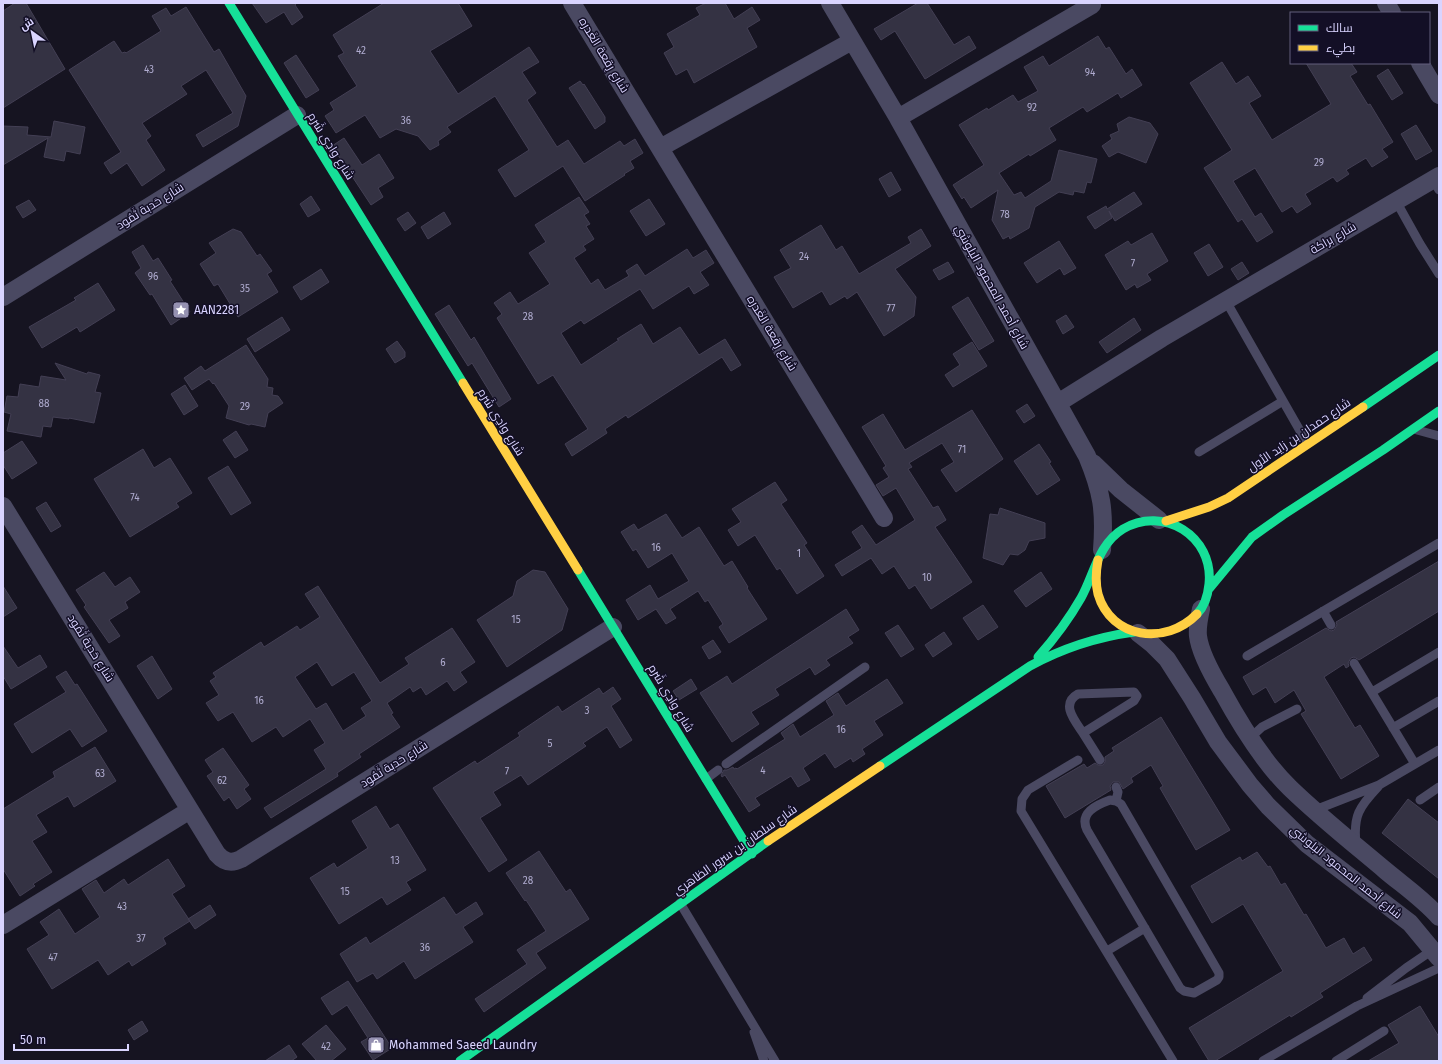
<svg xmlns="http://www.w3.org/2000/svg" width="1442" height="1064" font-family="'Fira Sans',Cairo,sans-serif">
<rect width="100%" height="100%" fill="#161421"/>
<path fill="#343243" stroke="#433f54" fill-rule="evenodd" d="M15,3h11l39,66 -62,39v-97z
M252,3h45l-2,2 8,12 -11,8 -8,-13 -18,11z
M384,3h74l14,23 -42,25 28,43 71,-47 10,15 -17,10 14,21 -9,7 30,47 11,-7 16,24 36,-23 4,5 11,-7 8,14 -13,8 4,7 -10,6 1,1 -40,26 -22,-35 -48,31 -17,-27 31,-20 -34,-54 -48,31 4,5 -13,9 1,4 -9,5 -12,-14 -22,-7 -16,9 -15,-23 -29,18 -11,-17 9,-6 -4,-7 27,-17 -19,-30 6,-3 -11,-18z
M706,3h19l9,16 18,-12 8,13 -13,8 10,19 -63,36 -7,-14 -11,6 -12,-22 10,-6 -7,-13 33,-19 -4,-7z
M918,3h9l27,42 15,-9 7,12 -51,31 -30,-48 -14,9 -7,-11z
M186,7l28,45 5,-3 27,47 -8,30 -35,21 -7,-12 37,-22 -27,-43 -25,16 6,8 -45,29 9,13 -5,4 19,30 -23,16 -15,-23 -16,11 -7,-11 17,-11 -52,-82 45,-29 8,12 3,-1 1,1 35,-22 -9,-15 14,-8 5,8z
M1098,36l8,13 3,-2 17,27 6,-5 10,16 -21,13 -3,-5 -31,19 -4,-5 -34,21 7,12 -26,16 -1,-2 -30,19 15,22 7,-3 4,6 26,-17 8,-31 38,9 -6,24 -4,-1 -3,11 -10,-2 -1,4 -14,-3 -24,15 -6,21 -19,11 -1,-3 -6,3 -11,-19 6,-30 -27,18 -7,-11 -2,2 -9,-14 31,-20 -25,-40 28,-17 1,2 25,-15 5,7 20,-11 -14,-24 19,-11 6,10z
M296,55l23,35 -13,8 -22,-35z
M1222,62l14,22 12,-8 13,20 -12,7 23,37 59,-36 -25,-41h45l6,9 -7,4 18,29 2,-1 23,38 -11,7 6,8 -16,10 -6,-9 -20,12 3,4 -12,8 -4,-5 -28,17 6,10 -14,9 -5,-7 -10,6 -27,-44 -22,13 22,36 6,-4 12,19 -16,10 -15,-23 -4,3 -34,-54 28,-18 -42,-67z
M1388,69l15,24 -11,7 -15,-24z
M580,81l3,4 1,-1 21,33v5l-10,7 -26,-41z
M1129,117l21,6 8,11 -12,29 -28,-11 -9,5 -7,-11 10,-7 -2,-4 9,-4 -2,-7z
M54,121l31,6 -5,27 -14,-3 -2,10 -20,-4 4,-19 -45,27v-39l25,1 -1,8 24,2z
M1416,125l16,26 -16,9 -15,-26z
M344,138l18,27 17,-11 15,24 -16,10 5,9 -12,8 -39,-59z
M891,172l10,18 -12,7 -10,-18z
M1134,192l8,12 -27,17 -6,-10 3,7 -17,11 -8,-12 19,-11 1,3z
M311,196l9,14 -12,7 -8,-13z
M579,197l10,15 -5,3 6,9 -4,2 8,13 -11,7 3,4 -12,8 17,26 7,-5 7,11 24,-14 -3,-5 11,-7 8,12 42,-27 6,9 13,-8 8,13 -14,9 9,13 -15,9 -5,-8 -36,23 -13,-20 -56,35 -3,-4 -20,13 20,32 38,-25 -2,-1 24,-15 12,20 27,-17 19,28 26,-16 16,26 -10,6 -9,-14 -94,61 -2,-3 -21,14 2,4 -35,23 -7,-12 23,-15 -35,-54 -15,9 -41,-66 5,-4 -8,-11 16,-11 8,12 32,-20 -21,-31 17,-11 -11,-17z
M649,199l16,25 -19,12 -16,-25z
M29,200l7,10 -13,8 -7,-11z
M408,212l8,11 -11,8 -8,-12z
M444,212l7,12 -23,15 -7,-12z
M821,225l15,25 6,-4 17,28 52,-31 -3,-6 13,-8 10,17 -36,23 21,28 -2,19 -30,20 -27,-44 -10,7 -2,-3 -15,9 -8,-14 -29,17 -19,-31 17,-9 -11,-18z
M233,229l8,3 16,24 3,-2 12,17 -5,3 11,18 -40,25 -20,-33 -4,2 -14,-22 16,-11 -7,-10z
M1152,233l16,28 -21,13 4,6 -14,8 -2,-4 -9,6 -21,-35 23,-14 3,4z
M1059,241l17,27 -12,7 -4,-7 -23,15 -13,-20z
M1209,244l14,23 -15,9 -14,-23z
M143,245l10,16 5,-3 14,22 -2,1 20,31 -19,13 -19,-31 -2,1 -15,-22 6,-5 -9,-16z
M948,262l6,10 -15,8 -6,-10z
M1242,262l7,11 -11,7 -7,-11z
M321,269l8,13 -28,18 -8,-13z
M98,283l17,27 -35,22 -3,-5 -35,21 -13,-21 47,-27 -2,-2z
M968,297l26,44 -15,9 -27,-43z
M449,305l22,35 3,-3 37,62 -12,8 -27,-44 -4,3 -33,-52z
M1066,315l8,12 -11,7 -7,-13z
M282,317l8,13 -35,22 -8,-13z
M1134,318l7,12 -34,23 -8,-11z
M397,341l8,11v5l-10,6 -9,-14z
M972,342l15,24 -34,21 -8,-12 15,-10 -7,-11z
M246,345l22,34 -1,8 6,1 -1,7 6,1 5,7 -15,10 -3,14 -14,-3 -2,1 -23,-7 3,-12 -15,-23 -1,1 -4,-5 -17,11 -8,-12 17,-12 4,5z
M55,363l32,11 1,-2 12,3 -5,17 6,1 -7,30 -25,-5v1l-16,-2 -2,10 -8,-1 -2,11 -34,-6 4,-17 -7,-2 3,-16 11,1 2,-13 19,3 2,-11 25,4z
M185,385l13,21 -14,9 -13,-21z
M1027,404l8,12 -11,7 -8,-12z
M972,410l31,49 -47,33 -15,-22 13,-8 -12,-19 -33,20 3,4 -4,2 25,39 5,-2 8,14 -11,7 37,55 -41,27 -16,-24 -6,4 -15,-23 -12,8 -11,-16 -29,18 -7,-11 27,-17 -10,-16 10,-7 14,20 39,-25 -19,-32 -13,8 -7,-11 13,-8 -6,-9 3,-2 -24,-39 21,-13 22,36z
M236,431l12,19 -13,8 -12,-18z
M22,441l15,22 -25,16 -9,-14v-12z
M1039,444l12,18 -2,1 11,17 -23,15 -23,-34z
M143,449l11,19 16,-10 22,35 -16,10 3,4 -49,30 -36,-58z
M228,466l23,37 -20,12 -23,-37z
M775,482l12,18 -6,4 26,39 -3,2 20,31 -27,18 -17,-26 -3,2 -22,-35 -17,11 -10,-16 13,-8 -9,-13z
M46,502l15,24 -10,6 -15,-24z
M1000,508l45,15v15l-16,3 -4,9 -7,5 -8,-1 -7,11 -20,-7 7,-44 8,1z
M666,514l16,24 17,-11 25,39 8,-5 16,26 -1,1 20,31 -38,24 -10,-16 4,-3 -15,-24 -3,2 -7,-11 -28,18 6,9 -10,6 -10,-15 -18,11 -12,-20 24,-15 8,14 31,-18 -17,-28 -24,15 -12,-19 -3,2 -12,-19 13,-8 4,6z
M1439,561v50l-80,49 -5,-3 -3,1 -3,5 1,3 -3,2 -2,-4 -20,13 31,51 5,-3 19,31 -38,23 -40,-65 5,-3 -12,-21 -19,13 -9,-16 -13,8 -10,-18 83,-49 5,3 3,-1 3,-5 -1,-3z
M533,570l12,2 23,37 -6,21 -55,37 -30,-47 36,-24 4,-15z
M104,572l11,15 15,-10 10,15 -15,10 3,6 -19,12 11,16 -11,7 -25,-36 2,-2 -10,-15z
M1041,572l11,17 -26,18 -12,-16z
M3,586l14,22 -14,9z
M318,586l62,97 29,-19 -4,-6 47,-30 23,34 -15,10 7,10 -13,9 -7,-10 -21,14 -5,-8 -8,5 -3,-5 -23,16 6,10 -2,1 9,13 -41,27 2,3 -24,16 1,3 -67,42 -7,-10 62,-39 -12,-19 11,-7 -15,-24 -27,18 -7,-10 -24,15 -19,-30 -15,9 -12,-18 13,-8 -9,-14 6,-4 -3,-4 48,-31 3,5 33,-21 3,4 20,-13 -15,-23zM317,662l15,24 22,-14 18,29 -11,7 5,8 -23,15 -17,-28 -10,6 -21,-32z
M983,605l15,22 -20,13 -15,-22z
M846,609l13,21 -11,7 5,6 -27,17 4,5 -15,10 -5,-8 -35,22 4,6 -28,17 8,12 -27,18 -32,-49 27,-17 5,8z
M898,625l16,24 -13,8 -16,-24z
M944,632l8,12 -19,13 -8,-12z
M713,640l8,12 -12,7 -7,-12z
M3,646l15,22 22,-13 7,12 -36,22 -8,-13z
M152,656l20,33 -14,10 -21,-33z
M66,671l9,14 2,-1 30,47 -25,16 -12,-18 -38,24 -18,-29 52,-32 -10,-15z
M691,679l6,10 -18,11 -6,-9z
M887,679l16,24 -29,18 9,14 -21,14 3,5 -12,8 -2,-4 -16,10 -10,-15 -22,15 7,12 -12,7 -7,-11 -36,22 5,7 -11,7 -24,-37 -3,2 -1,-2 3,-5h3l6,-3 1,2 2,-1 1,1 48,-30 -4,-6 12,-9 7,13 34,-22 -8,-14 12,-8 8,13z
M613,687l8,12 -10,7 21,34 -12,8 -13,-21 -24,16 3,3 -58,39 -7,-10 -28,17 8,13 -21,13 27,42 -18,12 -56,-84 42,-27 2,3 43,-28 -2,-3 40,-27 4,6 37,-24 4,6z
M1161,717l69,113 -34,20 -36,-62 3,-2 -12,-21 -20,13 2,4 -10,7 -4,-7h-6l-3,4 1,4 -46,28 -19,-32 38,-22 3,4 8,-5 3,2h5l2,-3v-5l9,-6 -2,-3z
M95,747l21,34 -42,26 -6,-11 -32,19 11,17 -15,9 20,31 -19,12 2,2 -15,10 -17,-27v-60l52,-32 -2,-5z
M223,748l26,37 -5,4 7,10 -14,10 -8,-12 -5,4 -17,-25 6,-4 -8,-12z
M1408,799l31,24v56l-57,-46z
M376,806l14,23 8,-5 28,46 -20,12 5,8 -24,15 -5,-8 -43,27 -29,-46 24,-15 3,5 31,-20 -16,-27z
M539,851l27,41 4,-3 19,30 -53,34 10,15 -62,44 -9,-13 52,-35 -10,-14 29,-19 -20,-31 -1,1 -19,-28z
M1257,852l11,15 2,-1 11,19 4,-2 19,32 2,-1 20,34 18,-10 9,16 11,-7 8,13 -52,33 3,4 -32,20 -1,-2 -75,46h-6l-20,-33 94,-57 -40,-67 -31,19 -21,-37 49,-29 2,4z
M168,859l17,27 -13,8 18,27 -27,17 3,6 -34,22 -3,-5 -21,14 -10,-15 -46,29 -25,-40 22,-14 -9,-13 19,-13 16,25 25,-17 -18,-28 14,-9 8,13 20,-14 4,6z
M444,897l12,18 20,-13 7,12 -20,13 10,15 -58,37 -11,-18 -27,18 -4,-6 -16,9 -17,-28 26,-17 4,7z
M210,905l6,10 -21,14 -7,-10z
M348,981l44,67 -19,12 -12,-18 7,-4 -21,-33 -15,10 -11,-17z
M1420,1006l19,31v24h-71l31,-18 -11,-18z
M142,1021l6,10 -14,9 -6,-10z
M326,1025l20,24 -15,12h-14l-15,-17z
M289,1045l8,12 -6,4h-26z"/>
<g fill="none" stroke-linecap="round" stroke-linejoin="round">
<path stroke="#4a4962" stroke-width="9" d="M1433,180l6,10
M1396,201l24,43 19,30
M1226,301l81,142
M1417,430l22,6
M1199,452l84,-51
M1323,611l8,14
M1247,656l192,-113
M1354,663l61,101
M1134,692l3,4 -3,5 -51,32c-8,-12 -23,-29 -5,-39z
M1372,692l67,-40
M1393,728l46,-27
M1083,733l17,27
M1250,738l12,-11 35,-18
M1078,760l-50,30 -6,9 -1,12 152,250
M726,764l139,-97
M706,779l12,-9
M1116,787l2,5 -2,9
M1110,800l6,1 5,3 98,169v4l-2,3 -23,13 -10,-2 -4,-3 -93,-158c-8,-17 9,-25 23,-30z
M1420,800l19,-13
M1315,810l64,-25 60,-35
M1356,844c-3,-28 3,-37 22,-57
M680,903l95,158
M1107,951l38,-23
M1367,998l39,-30 28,-19
M754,1032l10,29
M1263,1061l94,-55 82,-38
M1336,1061l48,-30"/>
<path stroke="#4a4962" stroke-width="18" d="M572,3l312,515
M830,3l68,115 189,338c15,36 18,55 15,94
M1386,3l6,10
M1420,63l19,32
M898,118l194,-113
M660,148l192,-107
M3,297l294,-182
M1058,403l104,-65 277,-162
M1093,463l28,27 38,30
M3,506l214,348c7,8 14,10 24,5l372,-232
M1201,609c-2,9 -4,18 -3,27 2,17 15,40 24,55 17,31 42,72 68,97 30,29 64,56 96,83 18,15 37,28 53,46
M1138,633l14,11 15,15 25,39 26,44 32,43 18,21 39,38 103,79 29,35
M3,925l187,-115"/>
<path stroke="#16e098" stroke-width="9" d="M229,3l234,380
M1363,407l76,-52
M578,570l174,284
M1209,589l43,-52 31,-22 100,-65 56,-39
M1038,657c16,-18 31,-38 43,-59 13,-23 17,-54 42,-69 40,-24 91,7 86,55 -1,10 -4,22 -12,30
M880,766l150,-100c33,-18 67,-29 104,-34
M460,1061l308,-220"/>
<path stroke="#ffcf43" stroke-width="9" d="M463,383l115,187
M1166,521l43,-14 19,-9 135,-91
M1098,560c-2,11 -3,22 0,34 13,45 68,52 99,20
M768,841l112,-75"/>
</g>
<defs>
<g id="sight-square" transform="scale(0.9)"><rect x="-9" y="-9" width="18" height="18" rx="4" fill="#9591b1" stroke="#130f26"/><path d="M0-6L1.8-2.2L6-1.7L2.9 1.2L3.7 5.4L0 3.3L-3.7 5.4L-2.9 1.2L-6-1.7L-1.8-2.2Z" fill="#fff"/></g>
<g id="shop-square" transform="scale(0.9)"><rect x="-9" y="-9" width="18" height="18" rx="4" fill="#9591b1" stroke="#130f26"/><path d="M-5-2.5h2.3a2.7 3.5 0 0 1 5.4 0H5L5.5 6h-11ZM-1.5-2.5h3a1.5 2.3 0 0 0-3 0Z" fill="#fff"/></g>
</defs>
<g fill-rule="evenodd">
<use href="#sight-square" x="181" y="310"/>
<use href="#shop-square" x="376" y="1045"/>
</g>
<g text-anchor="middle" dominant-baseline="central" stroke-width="3" stroke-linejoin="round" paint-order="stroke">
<g font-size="10" fill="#b0acd0">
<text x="361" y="51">42</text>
<text x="149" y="70">43</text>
<text x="1090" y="73">94</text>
<text x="1032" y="108">92</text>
<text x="406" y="121">36</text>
<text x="1319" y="163">29</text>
<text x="1005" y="215">78</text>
<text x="804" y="257">24</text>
<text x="1133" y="264">7</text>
<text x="153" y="277">96</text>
<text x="245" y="289">35</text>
<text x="891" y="309">77</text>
<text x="528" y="317">28</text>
<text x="44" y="404">88</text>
<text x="245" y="407">29</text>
<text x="962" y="450">71</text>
<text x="135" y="498">74</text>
<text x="656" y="548">16</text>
<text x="799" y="554">1</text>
<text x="927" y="578">10</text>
<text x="516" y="620">15</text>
<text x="443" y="663">6</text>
<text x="259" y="701">16</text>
<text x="587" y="711">3</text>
<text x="841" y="730">16</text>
<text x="550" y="744">5</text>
<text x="763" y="771">4</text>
<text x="507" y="772">7</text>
<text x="100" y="774">63</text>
<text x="222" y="781">62</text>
<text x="395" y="861">13</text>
<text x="528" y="881">28</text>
<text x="345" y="892">15</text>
<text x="122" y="907">43</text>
<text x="141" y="939">37</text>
<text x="425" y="948">36</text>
<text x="53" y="958">47</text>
<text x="326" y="1047">42</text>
</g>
<g font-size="12" fill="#d9d4ff" stroke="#130f26">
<text transform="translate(604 55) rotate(59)">شارع رِقعة الغَدره</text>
<text transform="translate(331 146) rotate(58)">شارع وادِي شَرم</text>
<text transform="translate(150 206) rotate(-32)">شارع حَدبة ثَمُود</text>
<text transform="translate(1333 238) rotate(-30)">شارع براكة</text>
<text transform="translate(992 287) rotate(61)">شارع أحمد المحمود البلوشي</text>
<text transform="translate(772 333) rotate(59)">شارع رِقعة الغَدره</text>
<text transform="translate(501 422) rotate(58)">شارع وادِي شَرم</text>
<text transform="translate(1299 435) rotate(-34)">شارع حمدان بن زايد الأول</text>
<text transform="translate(91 648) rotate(58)">شارع حَدبة ثَمُود</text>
<text transform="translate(671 698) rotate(59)">شارع وادِي شَرم</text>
<text transform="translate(394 764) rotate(-32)">شارع حَدبة ثَمُود</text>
<text transform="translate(735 850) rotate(-35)">شارع سلطان بن سرور الظاهري</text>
<text transform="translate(1346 872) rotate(39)">شارع أحمد المحمود البلوشي</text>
</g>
<g font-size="12" fill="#d9d4ff" stroke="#130f26" text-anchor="start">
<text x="194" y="310">AAN2281</text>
<text x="389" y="1045">Mohammed Saeed Laundry</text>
</g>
</g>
<rect width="1442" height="1064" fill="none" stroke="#d9d4ff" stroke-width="8"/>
<rect x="1290" y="12" width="140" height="52" fill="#130f26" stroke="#625e7d"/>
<rect x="1298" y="25" width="20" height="6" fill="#16e098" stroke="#625e7d"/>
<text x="1326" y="32" font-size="12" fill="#d9d4ff">سالك</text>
<rect x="1298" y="45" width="20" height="6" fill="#ffcf43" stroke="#625e7d"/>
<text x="1326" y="52" font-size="12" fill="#d9d4ff">بطيء</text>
<g transform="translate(32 32) rotate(327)" stroke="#130f26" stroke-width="3" paint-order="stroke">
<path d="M0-3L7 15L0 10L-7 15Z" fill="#d9d4ff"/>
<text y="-6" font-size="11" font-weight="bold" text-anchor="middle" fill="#d9d4ff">ش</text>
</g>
<path d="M14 1044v6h114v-6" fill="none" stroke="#d9d4ff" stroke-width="2"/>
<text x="20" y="1044" font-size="12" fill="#d9d4ff" stroke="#130f26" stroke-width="3" paint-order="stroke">50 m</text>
</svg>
